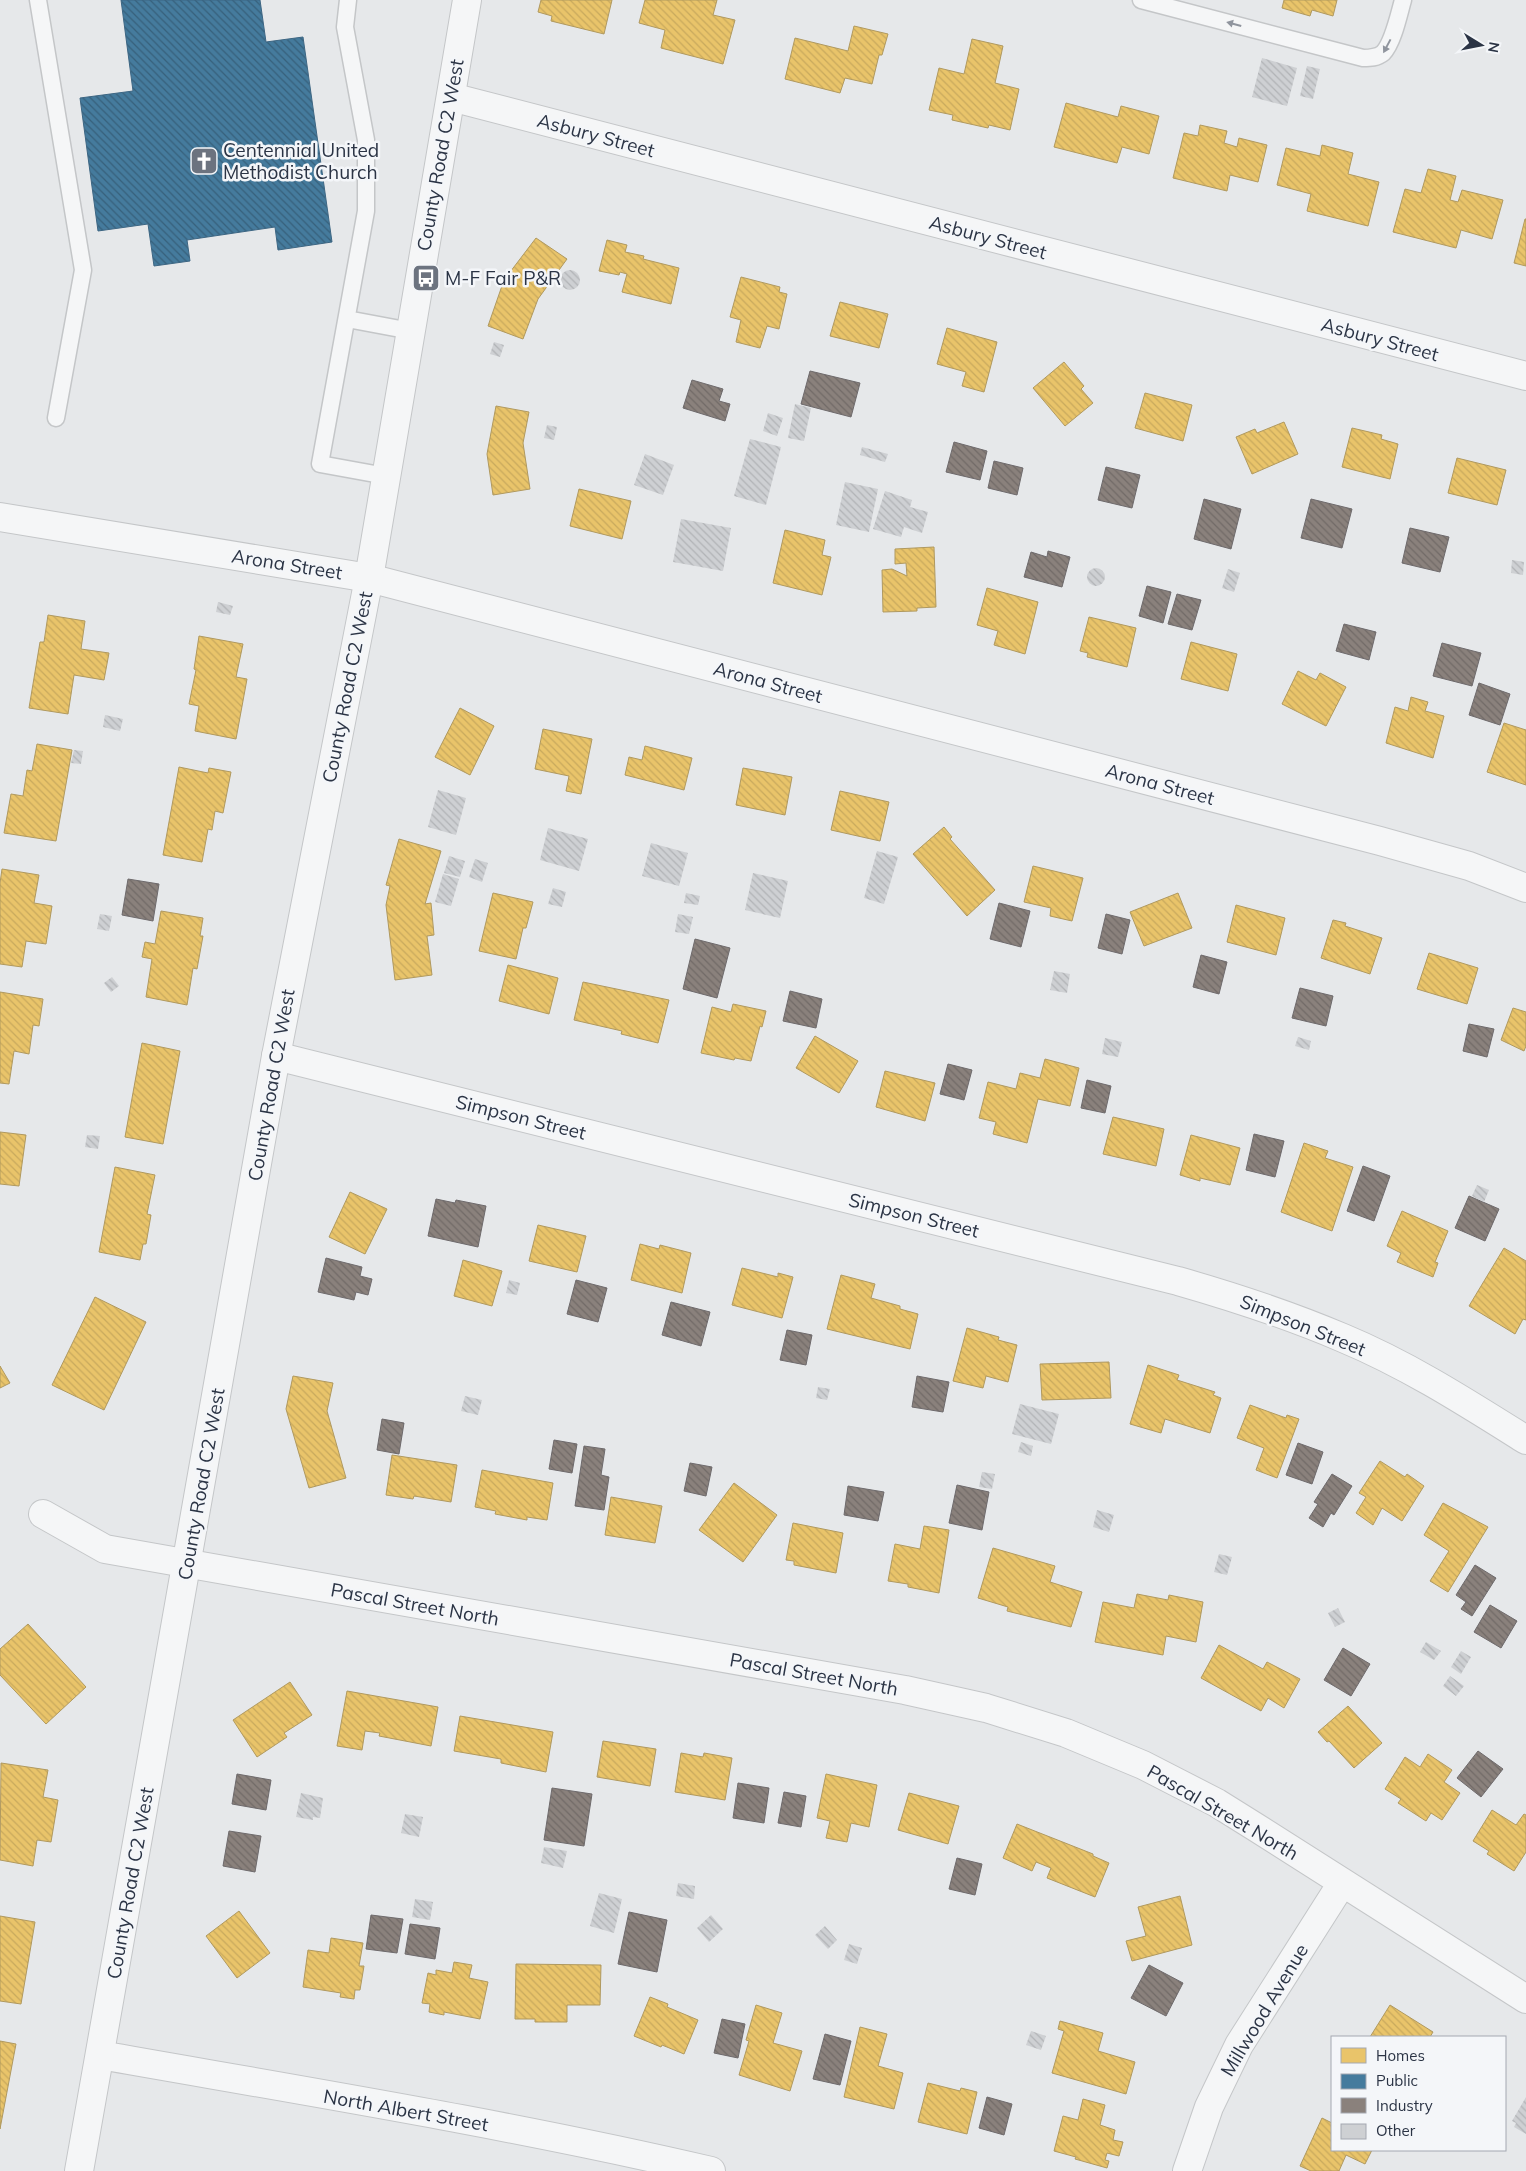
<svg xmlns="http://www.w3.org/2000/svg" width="1526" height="2171" font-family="Mulish,sans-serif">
<defs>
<pattern id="homes-back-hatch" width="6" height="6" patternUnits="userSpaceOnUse" patternTransform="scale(1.25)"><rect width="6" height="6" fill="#e9c46a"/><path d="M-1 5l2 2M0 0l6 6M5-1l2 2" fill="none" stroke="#c8a95d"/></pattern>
<pattern id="public-back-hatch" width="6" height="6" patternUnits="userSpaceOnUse" patternTransform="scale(1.25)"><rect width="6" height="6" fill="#457b9d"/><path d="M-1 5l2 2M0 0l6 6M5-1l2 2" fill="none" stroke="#37607b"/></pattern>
<pattern id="industry-back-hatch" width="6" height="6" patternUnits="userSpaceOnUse" patternTransform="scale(1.25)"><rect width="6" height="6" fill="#8a817c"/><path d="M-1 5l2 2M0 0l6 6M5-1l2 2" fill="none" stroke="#716a67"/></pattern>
<pattern id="building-back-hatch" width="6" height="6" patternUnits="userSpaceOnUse" patternTransform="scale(1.25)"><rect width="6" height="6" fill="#ced0d3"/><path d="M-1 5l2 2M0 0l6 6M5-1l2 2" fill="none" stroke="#b1b3b6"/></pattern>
</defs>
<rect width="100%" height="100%" fill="#e6e8ea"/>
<path fill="url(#homes-back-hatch)" stroke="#b0995f" d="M541,0h71l-8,34 -53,-13 1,-5 -14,-4z
M645,0h72l-4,15 22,5 -12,44 -62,-16 4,-18 -26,-7z
M1284,0h53l-4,16 -21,-6 -2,6 -28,-8z
M854,26l34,8 -6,21h-3l-7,29 -27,-6 -5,15 -55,-14 10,-41 53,13z
M972,39l31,7 -8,37 24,6 -9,41 -21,-5 -1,3 -36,-8 1,-5 -24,-5 10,-42 25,6z
M1066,103l52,14 3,-11 38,10 -10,38 -27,-7 -5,16 -63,-16z
M1200,125l27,6 -3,12 13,4 2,-9 28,7 -9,37 -28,-7 -3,16 -54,-13 11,-45 14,3z
M1322,145l31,8 -5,21 31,8 -11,44 -61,-15 4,-17 -34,-9 9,-37 34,8z
M1428,169l28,7 -6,24 8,2 4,-12 41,10 -11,39 -31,-9 -5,18 -63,-16 12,-43 16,4z
M1525,219h1v47l-12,-3z
M536,238l31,21 -29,40 -15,40 -35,-13 16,-46z
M607,240l20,5 -2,7 19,4 -1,3 36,9 -8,36 -49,-12 5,-18 -7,-2 -1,3 -20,-4z
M741,277l39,10 -1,5 8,2 -8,35 -12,-3 -7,22 -24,-6 5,-22 -11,-3z
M840,302l48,12 -9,34 -49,-12z
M947,328l50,14 -13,50 -22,-6 4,-14 -29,-8z
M1064,362l20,24 -3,3 12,14 -28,23 -32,-38z
M1145,393l47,12 -9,36 -48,-13z
M496,406l33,6 -6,31 7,46 -37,6 -6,-41z
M1284,422l14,32 -46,20 -16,-37 19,-8 2,4z
M1352,428l30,7 -1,4 17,5 -8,35 -48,-12z
M1457,458l49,12 -9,35 -49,-12z
M579,489l52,12 -9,38 -52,-13z
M785,530l40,10 -3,15 9,2 -9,38 -49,-12z
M934,547l2,60 -19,1v3l-34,1 -1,-42 10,-1 15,7 -1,-13 -11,1v-15z
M987,588l51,14 -13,52 -31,-9 4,-14 -21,-6z
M48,615l37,6 -4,28 28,4 -5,27 -30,-5 -6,39 -39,-6 11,-66h4z
M1089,617l47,11 -9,39 -40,-10 1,-4 -8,-2z
M199,636l44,8 -7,33 11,2 -11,60 -41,-8 4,-25 -10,-2 7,-34 -2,-1z
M1191,642l46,12 -9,37 -47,-12z
M1298,671l18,9 4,-7 26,14 -20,39 -44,-22z
M1411,697l17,5 -3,9 19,5 -11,42 -47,-15 9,-36 13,4z
M460,708l34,18 -24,49 -35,-18z
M1504,723l22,7v55l-39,-13z
M543,729l49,10 -11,55 -15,-3 3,-15 -34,-7z
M37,744l35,6 -16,91 -52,-8 7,-39 12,2 4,-26 5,1z
M645,746l47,12 -8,32 -59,-15 4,-18 13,3z
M179,767l29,6 1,-5 22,4 -8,41 -8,-2 -3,19 -4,-1 -6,33 -39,-7z
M743,768l49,9 -7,38 -49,-10z
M840,791l49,11 -9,39 -49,-11z
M944,827l8,10 -2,2 45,51 -28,26 -54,-62z
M399,839l42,12 -16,53 6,-1 3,32 -7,1 5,39 -37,5 -9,-75 4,-19 -4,-1z
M1033,866l50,12 -11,43 -22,-5 1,-8 -27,-6z
M2,869l37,6 -5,28 18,3 -6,38 -20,-3 -4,26 -22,-3v-81z
M493,893l40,9 -7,26h-3l-7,31 -37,-8z
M1178,893l14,35 -48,18 -14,-34z
M1236,905l49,13 -9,37 -49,-13z
M161,911l42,7 -3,18h3l-6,33 -4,-1 -6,37 -41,-8 6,-38 -10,-2 3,-15 10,2z
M1333,920l13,3 -1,3 37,12 -12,36 -49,-16z
M1429,953l49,15 -11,36 -50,-15z
M508,965l50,13 -9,36 -50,-13z
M583,982l86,18 -11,43 -37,-9 1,-3 -48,-11z
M0,992l43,7 -4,27 -6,-1 -4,29 -15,-3 -5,33 -9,-1z
M733,1004l33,7 -4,16 -2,-1 -9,35 -16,-3 -1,2 -33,-7 11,-46 19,5z
M1513,1008l13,4v34l-2,5 -23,-11z
M815,1036l43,25 -19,32 -43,-25z
M142,1043l38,8 -17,93 -38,-7z
M1045,1059l34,9 -9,38 -32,-7 -11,44 -34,-9 3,-12 -17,-4 9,-36 28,7 4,-16 20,5z
M885,1071l50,12 -10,38 -49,-14z
M1113,1117l51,12 -8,37 -53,-12z
M0,1132l26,3 -7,51 -19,-2z
M1191,1135l49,13 -10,37 -30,-7v3l-20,-6z
M1304,1143l24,8 -3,7 28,9 -21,64 -51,-19z
M115,1167l40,8 -8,39 4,1 -5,29h-3l-3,16 -41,-8z
M350,1192l37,17 -22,45 -36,-17z
M1402,1211l46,20 -13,31 3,1 -5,14 -36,-15 4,-9 -14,-7z
M538,1225l48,11 -9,36 -48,-11z
M640,1244l19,5 1,-4 31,8 -9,40 -51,-13z
M1504,1248l22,13v59l-3,-1 -8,15 -46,-28z
M463,1260l39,11 -10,35 -38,-10z
M742,1268l36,9v-4l15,4 -11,41 -50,-13z
M841,1275l34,9 -4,14 29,8v3l18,5 -8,35 -83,-20z
M95,1297l51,25 -42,88 -52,-25z
M967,1328l32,9 -1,3 19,5 -9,37 -22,-6 -3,12 -30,-7z
M1109,1362l2,36 -69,2 -2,-36z
M1148,1365l31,10 -2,5 38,12 -2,3 8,3 -11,35 -45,-14 -4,14 -31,-9z
M0,1366l10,17 -10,5z
M293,1376l40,7 -6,28 19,67 -37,10 -23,-79z
M1250,1405l36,13 1,-3 12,4 -22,59 -21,-8 8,-22 -27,-10z
M392,1455l65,10 -6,37 -37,-6 -1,3 -27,-4z
M1380,1461l25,16 2,-3 17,12 -22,35 -20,-13 -9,17 -17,-12 10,-16 -7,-4z
M482,1470l71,13 -6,37 -20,-3v3l-32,-6 1,-3 -21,-4z
M734,1483l43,32 -34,47 -44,-32z
M611,1497l51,9 -7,37 -50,-8z
M1443,1503l45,24 -40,65 -18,-11 19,-30 -25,-16z
M793,1523l50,10 -7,40 -42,-8v-4l-8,-1z
M924,1526l25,4 -10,63 -31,-6v-3l-20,-3 7,-37 25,5z
M993,1548l62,18 -5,16 32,10 -11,35 -64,-16 1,-4 -30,-9z
M1137,1594l31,6 1,-5 34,7 -7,40 -30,-6 -3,19 -68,-13 8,-40 31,6z
M28,1624l58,63 -40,37 -46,-49v-26z
M1219,1645l44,24 4,-7 33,17 -16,29 -16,-10 -7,13 -60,-33z
M290,1682l22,33 -28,18 3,4 -30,20 -24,-37z
M347,1691l91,16 -7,39 -52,-10 1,-3 -15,-2 -3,19 -25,-4z
M1348,1706l34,37 -28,25 -25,-27 -2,1 -9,-10z
M460,1716l93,16 -7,40 -45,-9v-4l-47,-8z
M603,1741l53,8 -6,37 -53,-9z
M681,1753l22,4 1,-4 28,5 -7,42 -50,-8z
M1428,1754l24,16 -8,12 16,11 -18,27 -11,-7 -5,8 -28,-18 3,-4 -16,-10 20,-32 15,10z
M1,1763l47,7 -5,27 15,3 -7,42 -14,-2 -4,26 -33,-6z
M826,1774l51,11 -8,42 -18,-4 -4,19 -21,-4 4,-17 -13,-3z
M909,1793l50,13 -11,38 -50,-14z
M1492,1810l24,15 8,-11 2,1v37l-12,19 -27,-17 2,-3 -16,-10z
M1017,1824l76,30v2l16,7 -14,34 -48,-19 4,-10 -15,-6 -4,9 -29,-13z
M1180,1896l12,49 -60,16 -6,-20 20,-5 -8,-29z
M239,1911l31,42 -33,25 -31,-42z
M0,1916l35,6 -14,82 -21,-3z
M331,1938l32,5 -4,23h5l-4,24h-5l-1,9 -14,-2 1,-4 -38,-6 5,-37 21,3z
M454,1962l18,3 -3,13 19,4 -8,37 -36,-7v3l-15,-3 1,-8 -8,-1 6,-30 8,2v-5l16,3z
M516,1964l85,1 -1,40h-33v17h-32v-3h-20z
M650,1997l18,7 -1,3 31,13 -14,34 -22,-9 -1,2 -27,-11z
M756,2005l26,8 -9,30 29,8 -12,40 -51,-16 10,-34 -3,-1z
M1390,2005l43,27 -3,5h-60z
M1060,2021l43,12 -5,18 37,11 -9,32 -74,-21 12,-42 -6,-2z
M860,2027l27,7 -9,32 25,7 -9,36 -50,-12z
M0,2041l16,3 -16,85z
M928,2083l32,8 1,-3 16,4 -10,42 -49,-12z
M1083,2099l22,6 -5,20 15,5 -2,10 10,2 -4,14 -12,-3 -2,7 4,1 -2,7 -32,-9 1,-2 -22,-6 9,-35 15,4z
M1322,2118l10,5v27h40l-7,14 -19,-9 -7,16h-28l-11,-5z"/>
<path fill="url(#public-back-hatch)" stroke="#3d6683" d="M121,0h139l6,42 37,-5 29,205 -54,8 -3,-23 -88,13 3,21 -36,5 -6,-42 -50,7 -18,-133 53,-7z"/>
<path fill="url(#industry-back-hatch)" stroke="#6e6a6c" d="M810,371l50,12 -9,34 -50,-13z
M692,380l31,9 -4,12 11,3 -5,17 -42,-13z
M954,442l33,9 -7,29 -34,-8z
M994,461l29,7 -6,27 -29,-7z
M1106,467l34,8 -8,33 -34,-8z
M1204,499l37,10 -10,40 -37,-10z
M1311,499l41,10 -10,39 -41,-10z
M1410,528l39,9 -9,35 -38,-9z
M1048,551l22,6 -8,30 -38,-10 7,-25 16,5z
M1147,586l24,6 -8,31 -24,-7z
M1177,594l24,6 -9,30 -24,-6z
M1344,624l32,8 -7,28 -33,-9z
M1442,643l39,10 -9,33 -39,-10z
M1479,683l31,11 -10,31 -31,-10z
M128,879l31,5 -6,37 -31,-6z
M999,903l31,8 -9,36 -31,-8z
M1106,914l24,6 -8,34 -24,-6z
M695,939l35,9 -13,50 -34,-9z
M1201,955l26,7 -8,32 -26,-7z
M1300,988l33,8 -7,30 -34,-8z
M790,991l32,8 -6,29 -33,-7z
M1469,1024l25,5 -7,28 -24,-6z
M948,1064l24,6 -8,30 -24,-6z
M1087,1080l24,6 -6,27 -24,-5z
M1254,1134l30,7 -9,36 -29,-7z
M1363,1166l27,10 -16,45 -27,-10z
M1469,1196l30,13 -14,32 -30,-13z
M436,1199l19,4 1,-3 30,6 -8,41 -50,-11z
M326,1258l36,9 -2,9 12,3 -4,16 -12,-3 -2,8 -36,-8z
M576,1280l31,8 -9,34 -31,-8z
M671,1302l39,10 -9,34 -39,-11z
M787,1330l25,5 -6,30 -26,-5z
M917,1376l32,6 -6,30 -31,-5z
M382,1419l22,4 -5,31 -22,-4z
M554,1440l23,4 -5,29 -23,-4z
M1298,1443l25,9 -11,32 -26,-9z
M584,1446l21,3 -4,26 8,2 -5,33 -29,-4z
M690,1463l22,4 -6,29 -22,-5z
M1332,1474l20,12 -18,29 -3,-2 -8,14 -14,-9 9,-14 -4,-2z
M957,1485l32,7 -7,38 -33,-7z
M848,1486l36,6 -6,29 -34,-6z
M1475,1565l21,13 -24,38 -11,-7 5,-7 -10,-7z
M1490,1605l27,16 -16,27 -27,-16z
M1343,1648l27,16 -19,32 -27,-16z
M1478,1751l25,18 -22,28 -24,-19z
M237,1774l34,6 -5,30 -34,-6z
M738,1783l31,5 -5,35 -31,-5z
M552,1788l40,6 -8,52 -40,-6z
M784,1792l22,4 -5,31 -23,-4z
M229,1831l32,5 -6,36 -32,-6z
M957,1858l25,6 -7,31 -26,-6z
M629,1912l38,8 -10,52 -39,-8z
M371,1915l32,4 -6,34 -31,-4z
M410,1924l30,4 -5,31 -30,-5z
M1149,1965l34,18 -17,33 -35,-18z
M722,2019l23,5 -7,34 -24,-5z
M825,2034l26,7 -11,44 -27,-6z
M987,2097l25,7 -8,31 -25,-7z"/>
<path fill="url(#building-back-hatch)" d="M1262,58l35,10 -10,38 -35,-9z
M1307,66l13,3 -7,30 -13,-3z
M560 280a10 10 0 1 1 20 0a10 10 0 1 1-20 0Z
M494,342l10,3 -4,12 -10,-3z
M795,404l16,4 -7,33 -16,-3z
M768,413l15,5 -6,18 -14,-5z
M547,425l10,2 -3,13 -10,-2z
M750,439l31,8 -15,58 -32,-9z
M862,447l26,7 -3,8 -25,-7z
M645,454l29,11 -11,30 -29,-10z
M845,482l33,7 -9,43 -33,-7z
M885,491l27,9 -2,7 18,5 -6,21 -18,-6 -3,10 -28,-8z
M681,519l50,9 -8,43 -50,-9z
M1512,560l12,2 -1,13 -12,-2z
M1087 577a9 9 0 1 1 18 0a9 9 0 1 1-18 0Z
M1228,569l12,4 -6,19 -12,-4z
M218,602l15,4 -3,9 -14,-3z
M105,715l18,4 -3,12 -17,-4z
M74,750l9,1 -2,13 -10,-1z
M438,790l28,8 -10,37 -28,-8z
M548,828l40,11 -9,32 -39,-11z
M651,843l37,10 -9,33 -37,-10z
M877,851l21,6 -14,47 -20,-6z
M449,856l16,5 -5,16 -16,-4z
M475,859l13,4 -6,19 -13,-5z
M753,873l35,8 -8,37 -35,-8z
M443,874l16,5 -8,27 -16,-4z
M553,888l13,4 -4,15 -14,-3z
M686,893l14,3 -2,9 -14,-2z
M100,914l12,2 -3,15 -12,-2z
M678,914l15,3 -4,17 -14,-2z
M1054,971l16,3 -3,19 -17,-3z
M112,977l7,9 -8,6 -7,-9z
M1298,1037l13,4 -2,9 -14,-4z
M1105,1038l17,4 -4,15 -16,-3z
M87,1135l13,1 -2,13 -13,-2z
M1477,1185l12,5 -5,12 -12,-6z
M509,1280l11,3 -3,12 -11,-2z
M818,1387l12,2 -3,11 -11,-2z
M465,1396l17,4 -4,15 -17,-4z
M1020,1404l39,10 -8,30 -39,-10z
M1021,1442l12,4 -2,10 -13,-4z
M982,1472l13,2 -3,15 -13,-2z
M1097,1510l17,5 -5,17 -16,-5z
M1219,1554l13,3 -5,18 -13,-3z
M1338,1608l7,14 -10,5 -7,-14z
M1426,1642l15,9 -7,9 -14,-8z
M1461,1651l10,6 -10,17 -10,-7z
M1450,1676l14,10 -8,10 -13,-10z
M301,1793l22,5 -3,20 -7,-1v3l-17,-3z
M405,1814l18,3 -4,20 -18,-4z
M544,1847l23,4 -4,17 -22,-5z
M678,1883l17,3 -1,13 -18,-3z
M599,1893l23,6 -8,34 -24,-7z
M415,1899l18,3 -3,18 -18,-3z
M711,1915l12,14 -14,13 -12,-14z
M825,1926l12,14 -9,9 -13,-14z
M849,1944l13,4 -5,16 -13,-4z
M1031,2031l15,5 -5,14 -15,-5z
M1526,2097v37l-12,-7 2,-4 -4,-2z"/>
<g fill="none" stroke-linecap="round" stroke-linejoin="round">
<g stroke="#c4c6c8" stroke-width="19">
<path id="service" d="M38,0l45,270 -27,148
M348,0l-3,27 21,113v71l-46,253 66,12
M1141,0l222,58c7,0 14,0 20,-5 10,-10 16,-39 20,-53
M347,319l64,12"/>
</g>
<g stroke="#c4c6c8" stroke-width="30">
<path id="minor" d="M451,97l1075,279
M0,517l369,61 1011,263 89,25 57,22
M276,1056l902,225c56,16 111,34 165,57 65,27 124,65 183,102
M43,1514l62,35 800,141 81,18 80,25 77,32 74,38 40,25 269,171
M100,2055c204,36 409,69 611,116
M1187,2171l22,-64 30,-62 103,-162"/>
</g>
<g stroke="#c4c6c8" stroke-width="30">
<path id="tertiary" d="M79,2171l197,-1115 93,-478 98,-578"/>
</g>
<use href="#service" stroke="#f5f6f7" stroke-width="16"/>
<use href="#minor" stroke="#f5f6f7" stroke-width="28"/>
<use href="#tertiary" stroke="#f5f6f7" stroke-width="28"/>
</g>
<defs><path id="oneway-solid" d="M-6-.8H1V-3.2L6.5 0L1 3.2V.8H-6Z" transform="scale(1.25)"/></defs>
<g fill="#90959e">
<use href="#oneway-solid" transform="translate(1234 24) rotate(-165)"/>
<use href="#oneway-solid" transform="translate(1387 46) rotate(118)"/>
</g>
<defs>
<g id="church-square" transform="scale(1.4375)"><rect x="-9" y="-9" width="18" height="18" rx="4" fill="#6c737f" stroke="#f4f6f9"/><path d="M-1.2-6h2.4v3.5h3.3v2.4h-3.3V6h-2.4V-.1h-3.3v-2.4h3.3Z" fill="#fff"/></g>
<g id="bus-square" transform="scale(1.4375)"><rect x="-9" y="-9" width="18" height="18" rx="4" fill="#6c737f" stroke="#f4f6f9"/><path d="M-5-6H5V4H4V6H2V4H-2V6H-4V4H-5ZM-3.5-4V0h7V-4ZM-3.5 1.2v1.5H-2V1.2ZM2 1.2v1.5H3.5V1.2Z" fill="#fff"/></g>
</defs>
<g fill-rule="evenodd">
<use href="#church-square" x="204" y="161"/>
<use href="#bus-square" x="426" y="278"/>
</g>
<g text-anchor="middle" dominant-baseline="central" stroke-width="5" stroke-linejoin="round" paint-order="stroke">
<g font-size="19" fill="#2b3445" stroke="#f4f6f9">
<text transform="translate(596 135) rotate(15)">Asbury Street</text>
<text transform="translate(440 155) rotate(-80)">County Road C2 West</text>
<text transform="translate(988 237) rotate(15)">Asbury Street</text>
<text transform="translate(1380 339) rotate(15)">Asbury Street</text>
<text transform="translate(287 564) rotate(9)">Arona Street</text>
<text transform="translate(768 682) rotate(15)">Arona Street</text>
<text transform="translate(347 687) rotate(-79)">County Road C2 West</text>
<text transform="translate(1160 784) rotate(15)">Arona Street</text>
<text transform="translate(271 1085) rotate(-80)">County Road C2 West</text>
<text transform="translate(521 1117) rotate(14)">Simpson Street</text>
<text transform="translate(914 1215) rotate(14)">Simpson Street</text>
<text transform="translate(1303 1325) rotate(22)">Simpson Street</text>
<text transform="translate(201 1484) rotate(-80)">County Road C2 West</text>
<text transform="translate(415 1604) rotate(10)">Pascal Street North</text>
<text transform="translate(814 1674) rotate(10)">Pascal Street North</text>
<text transform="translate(1223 1812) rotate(30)">Pascal Street North</text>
<text transform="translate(130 1883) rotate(-80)">County Road C2 West</text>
<text transform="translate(1264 2010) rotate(-59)">Millwood Avenue</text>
<text transform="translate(406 2110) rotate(10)">North Albert Street</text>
</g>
<g font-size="19" fill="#2b3445" stroke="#f4f6f9" text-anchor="start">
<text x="223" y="150">Centennial United<tspan x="223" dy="22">Methodist Church</tspan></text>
<text x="445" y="278">M-F Fair P&amp;R</text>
</g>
</g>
<rect x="1331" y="2036" width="175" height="115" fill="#f4f6f9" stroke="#a4a8b1"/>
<rect x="1341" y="2048" width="25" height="15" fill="#e9c46a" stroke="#a4a8b1"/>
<text x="1376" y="2061" font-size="15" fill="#2b3445">Homes</text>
<rect x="1341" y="2074" width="25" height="15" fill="#457b9d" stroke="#a4a8b1"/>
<text x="1376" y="2086" font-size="15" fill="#2b3445">Public</text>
<rect x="1341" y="2098" width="25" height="15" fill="#8a817c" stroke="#a4a8b1"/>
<text x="1376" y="2111" font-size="15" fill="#2b3445">Industry</text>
<rect x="1341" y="2124" width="25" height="15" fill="#ced0d3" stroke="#a4a8b1"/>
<text x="1376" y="2136" font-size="15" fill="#2b3445">Other</text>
<g transform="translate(1481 45) rotate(100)" stroke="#f4f6f9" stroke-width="4" paint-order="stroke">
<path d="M0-4L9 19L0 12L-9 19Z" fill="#2b3445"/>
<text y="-8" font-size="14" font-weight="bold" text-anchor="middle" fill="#2b3445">N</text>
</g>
</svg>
